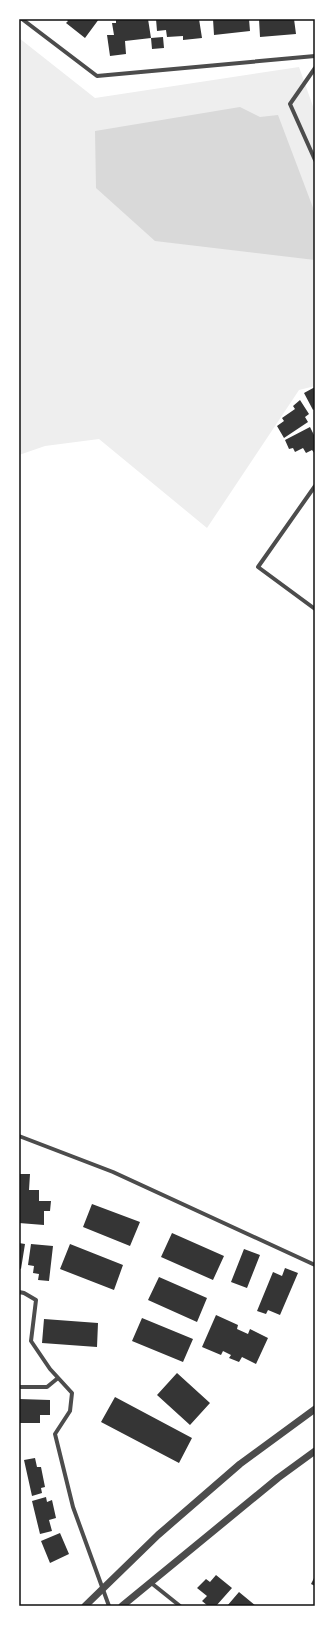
<svg xmlns="http://www.w3.org/2000/svg" width="334" height="1625" font-family="'Titillium Web',sans-serif">
<rect width="100%" height="100%" fill="#fff"/>
<path fill="#eee" d="M19,38l76,60 204,-31 16,45v274l-16,4 -92,138 -108,-89 -54,7 -26,9z"/>
<path fill="#d9d9d9" d="M240,107l20,10 18,-2 37,98v47l-160,-19 -59,-53 -1,-57z"/>
<path fill="#353535" d="M66,19h33l-14,19 -19,-15 2,-2z
M116,19h32l3,19 -26,3 1,13 -16,2 -3,-21h7l-2,-12h4z
M156,19h43l3,19 -19,2v-4l-16,1 -1,-7 -9,1z
M213,19h36l1,12 -36,4z
M259,19h35l2,15 -36,3z
M163,37l1,11 -12,1 -1,-11z
M315,387v22l-2,1 -9,-17z
M300,400l9,14 -4,3 3,5 -24,16 -7,-12 7,-5 -2,-3 13,-9 -2,-3z
M310,427l5,10v17l-3,-4 -6,3 -3,-5 -8,4 -2,-4 -4,1 -4,-9z
M19,1174h11l-1,16h10v11h12l-1,10h-6v14l-25,-2z
M92,1204l48,18 -10,24 -47,-19z
M172,1233l52,23 -11,24 -52,-23z
M19,1243l6,1 -4,25 -2,-1z
M31,1244l22,2 -4,35 -11,-1 1,-6 -6,-1 1,-7 -6,-1z
M70,1244l53,21 -9,25 -54,-21z
M244,1249l16,6 -13,33 -16,-6z
M285,1268l13,5 -18,42 -12,-5 -2,4 -9,-3 16,-39 9,4z
M159,1277l48,21 -10,24 -49,-22z
M216,1315l22,10 -1,4 11,5 2,-5 18,9 -12,26 -14,-7 -3,5 -10,-4 2,-3 -8,-4 -2,4 -19,-8z
M142,1318l51,21 -10,23 -51,-21z
M44,1319l54,4 -1,24 -55,-4z
M177,1373l33,30 -20,22 -33,-30z
M115,1397l77,41 -13,25 -78,-41z
M19,1399l31,1v15h-10v8h-21z
M35,1458l2,9h4l4,20 -4,1 1,5 -10,3 -8,-36z
M46,1497l1,5 5,-2 4,18 -7,2 3,11 -12,3 -8,-33z
M60,1533l9,21 -19,9 -9,-22z
M216,1575l16,13 -16,18h-8l-6,-5 5,-5 -10,-8 9,-9 4,3z
M315,1576v10l-4,-2z
M239,1592l17,14h-29z"/>
<g fill="none" stroke-linecap="round" stroke-linejoin="round">
<path stroke="#4c4c4c" stroke-width="4" d="M22,19l75,57 218,-20
M315,68l-25,36 25,56
M315,486l-57,81 57,42
M19,1136l94,36 202,93
M19,1292l5,1 12,7 -5,41 19,28 22,24 -2,18 -15,23 18,73 36,99
M19,1387h28l11,-9
M150,1582l30,24"/>
<path stroke="#4c4c4c" stroke-width="7" d="M85,1606l73,-71 82,-71 75,-55
M122,1606l156,-128 37,-27"/>
</g>
<rect width="334" height="1625" fill="none" stroke="#ffffff" stroke-width="40"/>
<rect x="20" y="20" width="294" height="1585" fill="none" stroke="#111" stroke-width="1.5"/>
</svg>
